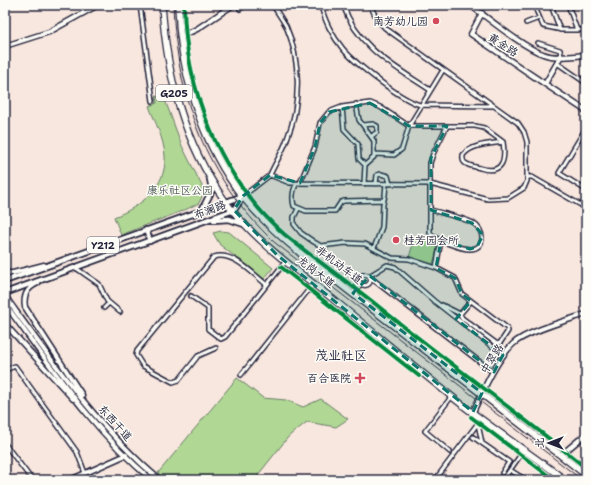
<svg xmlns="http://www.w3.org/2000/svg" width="591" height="485" font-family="'Shantell Sans','LXGW WenKai TC',sans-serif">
<rect width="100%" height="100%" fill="#f8e7de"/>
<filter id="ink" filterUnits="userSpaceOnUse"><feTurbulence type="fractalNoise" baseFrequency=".025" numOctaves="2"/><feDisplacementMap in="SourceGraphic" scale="8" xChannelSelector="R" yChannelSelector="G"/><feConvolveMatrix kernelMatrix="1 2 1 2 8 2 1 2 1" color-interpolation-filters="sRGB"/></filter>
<g filter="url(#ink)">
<path fill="#b0d794" stroke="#697c68" d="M156,96l9,4 17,46 20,40 1,8 -4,9 -12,6 -66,26 -7,-18c26,-10 53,-30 51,-61 -1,-17 -10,-34 -16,-50l8,-3z
M221,231l8,1 44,36 -9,11 -44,-34 -7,-12z
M416,235l23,7 -6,22 -24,-7z
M237,378l26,20 23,2 17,7 18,-8 27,20 -12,8 -29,-5 -18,14 -35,44h-87l-9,-7z"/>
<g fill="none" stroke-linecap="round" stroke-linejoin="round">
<g stroke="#22223b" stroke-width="6">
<path id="street" d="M140,5l13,96
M321,5c3,15 12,32 22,44 13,15 59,52 78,56l72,1
M343,5c15,43 51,61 87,85
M534,5l9,21 19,4h24
M551,5l9,25
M568,5l9,25
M585,5l1,3
M240,9l6,-4
M526,23l13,-5
M538,43l22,7 1,6
M557,63l29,20
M356,104l3,16 15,21v16l-9,8 -1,19
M342,107l2,22 14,15 1,15 6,6
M363,125l10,-1 4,2v6l-5,4
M586,128l-27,45 27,17
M375,154l19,1 8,-6 7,-23 34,-56
M270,175l20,8 140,1 58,15 20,-1 16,-10 3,-7v-39l-3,-10 -6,-9 -133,-95 -8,-9 -7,-14
M270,175c5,-12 13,-23 17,-36 14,-35 14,-79 -1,-113 -4,-7 -9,-14 -13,-21
M528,177h4l54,31
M297,183c-5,8 -5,15 -3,23l12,5h29l6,-9 3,-1 40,-1
M300,183l15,-36 5,-24 9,-11 13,-5 28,-4 10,4 29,19h66l9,2 19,14c3,19 -1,33 -23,26 -4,-1 -11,-2 -15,-5 -3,-2 -2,-5 -2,-8 9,-11 27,-11 40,-13
M376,184l1,-9 4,-1 7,2 2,8
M243,196l27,-21
M298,209l-4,8v7l7,9 13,9 7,4 25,-3 19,1 27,14 17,1 27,9 19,10 7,16 45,34 1,3 -8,12 -3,1 -35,-26 -2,-4
M431,210c13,4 30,7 42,13 12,7 13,26 -3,26 -9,0 -35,-9 -40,-16v-70l3,-9 14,-28
M374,248l8,-21 1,-23 2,-9 1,-11
M76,268l23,16 8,17 13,11
M436,268l5,-28
M359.5 280a5.5 5.5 0 1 1 11 0a5.5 5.5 0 1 1-11 0Z
M369,276l18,-11 8,2 39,34 69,54
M371,278l122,94
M353,293l8,-9
M191,296l17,12v21l13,10 4,-2 61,-76
M442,305l18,9 11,-13
M104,308l5,-5
M216,348l-18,8 -19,24 -6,2 -30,-16 -7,-11 1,-4 77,-94c19,-6 39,17 53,28
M5,370l10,-4 62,86 8,21
M241,375l73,-92
M478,424l4,19
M473,437l36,25 -7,11
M5,444l27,36
M450,452l-25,-21 27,-35
M510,470l16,10
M435,480l46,-61
M503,480l21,-30
M551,480l4,-7"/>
</g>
<g stroke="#22223b" stroke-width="7">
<path id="secondary" d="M470,5c18,13 54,43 73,49 13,5 29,2 43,1
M482,13l-11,21 74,50
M180,37l17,-8 36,-24
M5,46l44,-14 49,-27
M561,56l-16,28 41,27
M5,273h8l31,-8
M38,283c-11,5 -15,12 -13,24l57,88
M5,296c47,65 93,132 155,184
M5,304c45,61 88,127 147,176
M5,324l68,75
M473,412c10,-21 23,-52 40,-68 12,-12 55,-24 73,-30
M561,455l25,-21
M70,480l56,-25"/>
</g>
<g stroke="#22223b" stroke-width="8">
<path id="primary" d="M202,210l10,-20 -2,-11
M214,220l15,-1 15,5
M146,230l4,11
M5,281l238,-85
M5,293l229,-83 9,-14"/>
</g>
<g stroke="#22223b" stroke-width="8">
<path id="highway" d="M162,5c5,72 21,136 63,196 30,41 75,71 114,103 44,36 88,74 134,109 30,23 62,44 92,67
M178,5c2,64 21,131 58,183 18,24 41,46 64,65l286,222"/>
</g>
<use href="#street" stroke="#fdfcf7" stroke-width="3"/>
<use href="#secondary" stroke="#fdfcf7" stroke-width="4"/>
<use href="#primary" stroke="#fdfcf7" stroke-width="4.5"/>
<use href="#highway" stroke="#fdfcf7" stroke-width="5.5"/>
<path stroke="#22223b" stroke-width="1" d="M173,5c4,94 32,171 101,237l308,238"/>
<g stroke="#fdfcf7" stroke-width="6">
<path id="cycleway" d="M184,5c1,84 36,173 100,229 29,24 60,45 89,68 70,57 143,109 213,166
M281,267l138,109
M471,417l83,63"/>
</g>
<use href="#cycleway" stroke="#00873e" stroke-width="4"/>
</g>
</g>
<path fill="#0f766e" fill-opacity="0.2" stroke="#0f766e" stroke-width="3" stroke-dasharray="8 5" stroke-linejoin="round" d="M370,103l39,23h38l-16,32v52l41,13 11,12 -6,12 -7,2 -29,-9 -5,28 19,10 7,16 9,7 -15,18 47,36 -9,17 -124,-96 -17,17 129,100 -9,19 -196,-157 -43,-45 9,-14 27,-21 30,8 15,-36 5,-24 9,-11z"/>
<g fill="#d1495b" stroke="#fdfcf7" stroke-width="1.5">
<circle cx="436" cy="21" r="4"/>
<circle cx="396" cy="240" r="4"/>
<path d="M358 372h4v4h4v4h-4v4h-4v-4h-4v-4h4z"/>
</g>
<g text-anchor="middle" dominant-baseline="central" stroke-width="3" stroke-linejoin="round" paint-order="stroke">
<g fill="#fdfcf7" stroke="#646373" stroke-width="1">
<rect x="156" y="85" width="36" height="16" rx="3"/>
<rect x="87" y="237" width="32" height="16" rx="3"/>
</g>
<g font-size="10" font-weight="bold" fill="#22223b">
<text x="174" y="93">G205</text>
<text x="103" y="245">Y212</text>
</g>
<g font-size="11" fill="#22223b" stroke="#fdfcf7" text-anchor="end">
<text x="428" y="21">南芳幼儿园</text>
<text x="404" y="240" text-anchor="start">桂芳园会所</text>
<text x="351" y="378">百合医院</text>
</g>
<g font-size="11" fill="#22223b" stroke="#fdfcf7">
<text transform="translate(503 45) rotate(33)">黄金路</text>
<text transform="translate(210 210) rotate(-21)">布澜路</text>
<text transform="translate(339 265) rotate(37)">非机动车道</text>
<text transform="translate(316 272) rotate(38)">龙岗大道</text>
<text transform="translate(492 359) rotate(-58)">中翠路</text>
<text transform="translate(115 423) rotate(48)">东西干道</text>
</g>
<g font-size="11" fill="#4d5856" stroke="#fdfcf7">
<text x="180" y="190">康乐社区公园</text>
</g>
<g font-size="13" fill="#22223b" stroke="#fdfcf7">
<text x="341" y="355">茂业社区</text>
</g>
</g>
<rect width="591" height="485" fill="none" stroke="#fdfcf7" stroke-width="20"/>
<rect x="10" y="10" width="571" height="465" fill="none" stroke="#22223b" stroke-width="1.5" filter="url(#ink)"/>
<g transform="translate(549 443) rotate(270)" stroke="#fdfcf7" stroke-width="3" paint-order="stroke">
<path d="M0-3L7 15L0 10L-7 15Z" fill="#22223b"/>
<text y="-6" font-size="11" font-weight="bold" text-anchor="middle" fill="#22223b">北</text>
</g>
</svg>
